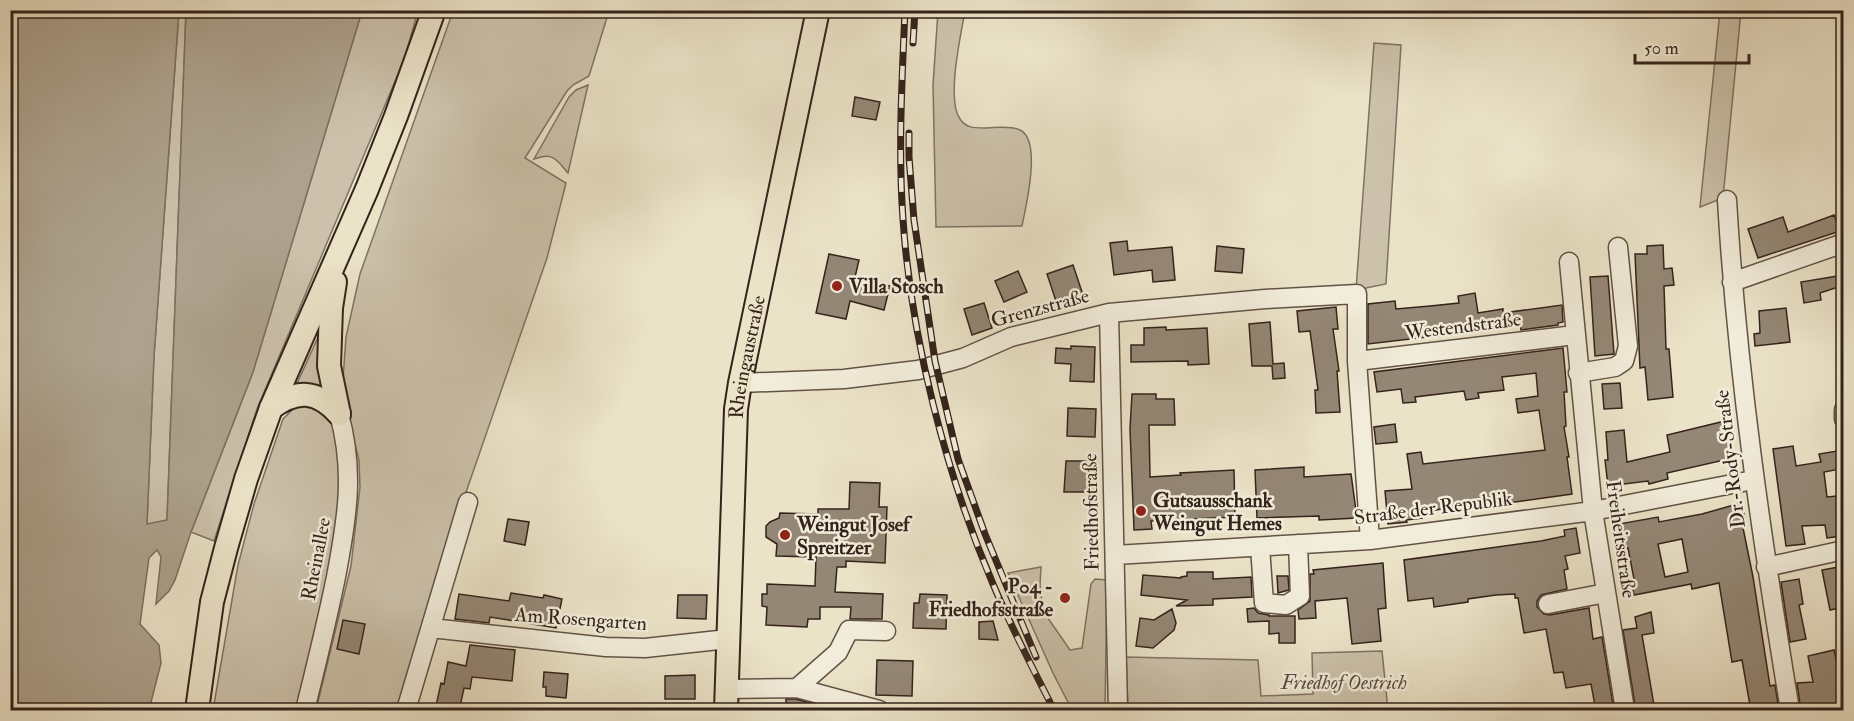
<svg xmlns="http://www.w3.org/2000/svg" width="1854" height="721" font-family="'IM FELL Double Pica',serif">
<rect width="100%" height="100%" fill="#ebe3c8"/>
<filter id="stains"><feTurbulence type="fractalNoise" baseFrequency=".00333" numOctaves="4"/><feColorMatrix values="0 0 0 0 .2 0 0 0 0 .09 0 0 0 0 .02 0 0 0 .5 -.17"/></filter>
<radialGradient id="worn" r=".72"><stop offset=".6" stop-color="#630" stop-opacity="0"/><stop offset="1" stop-color="#630" stop-opacity=".3"/></radialGradient>
<path fill="#ccc2ab" stroke="#807263" stroke-width="1.5" d="M179,11h7l-19,509 -20,5 7,-169z
M362,11h56l-14,49 -147,349 -43,132 -23,-9 62,-160z
M453,11h156l-20,65 -16,9 -6,6 -42,67 41,25 -19,75 -83,240 -64,212h-84l35,-144 9,-79 -1,-27 -17,-67 4,-56 14,-63z
M938,11h27c-4,23 -19,89 -5,108 6,9 14,9 24,9 11,0 26,-3 36,2 22,10 6,76 2,96l-86,1 -3,-142z
M1720,11h21l-18,187 -23,9z
M1374,43l27,2 -15,239 -30,6z
M588,85l-20,88c-12,-14 -15,-21 -34,-14l35,-62 7,-7z
M325,322v71l-30,-5z
M304,405l10,1 15,11 5,11 7,34 -4,74 -39,174h-85l25,-145 16,-61 29,-85 12,-12z
M1041,567l-1,18 3,26 27,39 12,-2 9,-64 4,-5 12,1 -2,130h-33l-19,-37 -45,-100z
M1382,651l6,59 39,-4 1,4h-300l-2,-53 132,3 3,36 52,-2 -1,-41z"/>
<path fill="#ada28d" stroke="#7d6f5f" stroke-width="1.5" d="M10,11h169l-25,345 -7,168 20,-4 19,-509h176l-109,361 -62,160 -16,48 -6,11 -13,13 5,-47 -4,-7 -8,8 -9,66 19,21 2,18 -12,47h-138z"/>
<path fill="#948775" stroke="#35231b" stroke-width="1.5" fill-rule="evenodd" d="M855,97l25,5 -4,18 -24,-4z
M1834,215l6,16 -82,27 -10,-29 35,-12 5,15z
M1127,241l1,10 44,-4 3,33 -22,2 -1,-12 -38,5 -4,-32z
M1663,245l1,24 8,-1 2,17 -10,1 2,63h3l4,48 -25,3 -3,-33 -5,1 -5,-114h12v-8z
M1217,246l27,3 -2,24 -27,-2z
M829,254l30,6 -4,17 35,9 -6,24 -34,-9 -4,18 -30,-6z
M1073,265l11,33 -26,9 -11,-33z
M1018,271l9,21 -23,10 -9,-21z
M1844,275v10l-24,8 1,7 -17,3 -3,-21z
M1608,276l6,78 -19,2 -5,-79z
M1475,293l3,20 25,-4v4l59,-8 1,17 -5,1v2l-37,5 -1,-7 -67,11 -85,10v-40l27,-3 1,8 34,-3 29,-3 -1,-7z
M984,303l8,25 -20,7 -8,-26z
M1336,307l2,22h-5l6,42h-2l3,41 -24,1 -1,-23h3l-8,-59 -11,1 -2,-21z
M1786,308l4,34 -35,4 -1,-12 6,-1 -1,-22z
M1270,322l3,42 11,-1 1,15 -12,1 -1,-13h-20l-3,-42z
M1166,327v3l41,-2 2,36 -21,1v-4l-57,1v-17h13v-17z
M1071,346l24,1 -1,35 -24,-1 1,-17 -16,-1 1,-15 15,1z
M1563,348l4,44h-3l2,34 -2,1 5,30h-2l5,37 -72,10 -1,-3 -78,11 1,6 -16,2 1,2 -19,2 -3,-33 27,-2 -5,-35 14,-2 2,12 122,-14 -6,-40 -21,3 -2,-14 22,-3 -2,-23 -34,4 2,13 -26,3 1,5 -13,2 -2,-9 -49,6 1,5 -13,1 -2,-14 -24,3 -3,-20z
M1620,383l2,25 -18,1 -2,-25z
M1132,394h24v5h18l1,26h-26l1,52 31,-2 -1,-2 54,-3 1,47 -84,4 1,8 -18,1 -4,-101z
M1068,408l28,1 -1,28 -28,-1z
M1725,421l8,37 -66,15 1,6 -19,5 -1,-3 -40,5 -3,-26h3l-2,-28 18,-2 3,32 43,-10 -3,-17z
M1395,424l2,18 -21,2 -2,-17z
M1793,446l3,20 25,-4 -2,-8 18,-3 3,18 -16,3 3,25 10,-1 5,40 -15,2 -2,-13 -23,1 3,18 -19,2 -13,-97z
M1066,461h31v31h-33z
M1304,467v10l47,-3 6,44 -38,2v-4l-62,2 -2,-48z
M850,482l30,1 -1,24h8l-2,56 -39,-2v6h-9l-2,25 48,2 -1,25h-32l1,-12h-31v12h-12l-1,8 -41,-2 1,-18 -5,-1v-12h5v-10l48,2 1,-29 -40,-1 1,-12 -11,-7v-11l4,-4 9,-4 1,-5 38,1v-5h31z
M1741,503l5,19 -4,1 11,54 17,109 5,-1 4,26h-28l-9,-51 -10,2 -13,-79 -27,6 -1,-5 -57,11 -2,-10 3,-1 -7,-36 -5,1 -4,-25 39,-7 1,5 43,-8zM1682,539l6,33 -23,5 -7,-33z
M508,519l21,3 -4,23 -21,-4z
M1576,528l4,25 -15,3 3,13 -4,1 3,19 -26,6 -4,6v6l7,7 6,1 39,-7 4,31 9,-2 12,74h-18l-5,-27 -25,4 -3,-16 -9,1 -8,-44 -22,4 -6,-35h-3v-4l-19,1 -28,4v3l-34,5 -1,-9 -25,3 -4,-41 137,-19 24,-5 -1,-6z
M1383,563l3,45 -8,1 3,32 -29,3 -5,-46 -32,3 1,17 -17,1 -1,-9 12,-9v-27h4l-1,-4z
M1844,566v41l-14,3 -8,-40z
M1187,572h26v7l38,-2 1,20 -39,2v6l-37,1 11,-6 -46,-5 2,-20 38,3v-1l6,-1z
M1277,576h11l1,14 -11,3z
M1799,579l4,25 -4,1 7,34 -16,3 -9,-60z
M511,593l32,5 1,-3 18,4 -6,29 -66,-11 -1,6 -34,-4 4,-25 50,7z
M920,594l27,1 -1,34 -33,-1 1,-25h5z
M678,595h29l-1,24 -29,-1z
M1254,608l4,5 11,2v1h26v27h-16v-10l-10,1v-13l-21,1 -1,-13z
M1172,609l4,14 -2,7 -21,18 -17,-2 4,-28 14,2z
M1651,612l3,21 -12,2 13,76h-19l-13,-81 14,-2 -2,-11z
M343,620l22,4 -6,30 -22,-5z
M993,621l5,19 -19,-1v-17z
M470,645l45,5 -3,31 -40,-4 -2,12 -6,-1 -5,23 -23,-5 5,-23 3,1 4,-22 18,4z
M1834,650l3,13 7,-1v49h-43l-4,-28 16,-1 -5,-26z
M877,660l36,1 -1,35 -36,-1z
M544,672l24,2 -2,24 -20,-2v-9h-3z
M695,675v24h-30v-23z
M786,699h10l21,6v6h-31z"/>
<g fill="none" stroke-linecap="round" stroke-linejoin="round">
<g stroke="#625346" stroke-width="21">
<path id="minor" d="M1727,200c10,172 35,341 63,510
M1569,262l24,249 32,199
M1732,282l112,-39
M1109,313l9,397
M1357,361l218,-26
M1578,373l37,-6 9,-6 4,-15 -10,-99
M740,383l104,-4 74,-9 45,-12 48,-21 98,-24 156,-14 92,-5v67l13,179
M1844,410v9
M1260,547l4,56 22,2 14,-9 -2,-52
M1115,555l255,-15 223,-29 160,-31
M1766,567l78,-17
M1548,604l58,-11
M431,628l175,19 39,1 83,-9
M797,688l41,-36 11,-22 37,1
M727,689l70,-1 82,22
M305,710c11,-44 22,-89 31,-133 11,-58 19,-106 3,-163
M406,710l62,-208"/>
</g>
<g stroke="#35231b" stroke-width="26">
<g id="major">
<path d="M335,282l-4,26 -2,58 10,48"/>
<path d="M271,408c26,-19 46,-18 68,6"/>
<path d="M197,710l15,-108 14,-54 20,-69 25,-71 96,-219 29,-73 38,-106"/>
<path id="s1" d="M726,710l10,-301 4,-26 78,-373"/>
</g>
</g>
<use href="#minor" stroke="#f2eddb" stroke-width="18"/>
<use href="#major" stroke="#ebe3c8" stroke-width="22"/>
<g stroke="#35231b" stroke-width="7">
<path id="rail" d="M905,10c-3,70 -7,140 -2,209 8,120 43,255 90,365 18,43 40,85 61,126
M913,43l2,-33
M909,133v24l5,63 21,141 23,98 27,75 51,123"/>
</g>
<use href="#rail" stroke="#f2eddb" stroke-width="4.5" stroke-dasharray="14" stroke-linecap="butt"/>
</g>
<g fill="#8f2418" stroke="#f2eddb" stroke-width="2">
<circle cx="837" cy="286" r="6"/>
<circle cx="1141" cy="511" r="6"/>
<circle cx="785" cy="535" r="6"/>
<circle cx="1065" cy="598" r="6"/>
</g>
<g text-anchor="middle" dominant-baseline="central" stroke-width="5" stroke-linejoin="round" paint-order="stroke">
<g font-size="20" font-weight="bold" fill="#35231b" stroke="#f2eddb" text-anchor="start">
<text x="849" y="286">Villa Stosch</text>
<text x="1153" y="500">Gutsausschank<tspan x="1153" dy="23">Weingut Hemes</tspan></text>
<text x="797" y="524">Weingut Josef<tspan x="797" dy="23">Spreitzer</tspan></text>
<text x="1053" y="586" text-anchor="end">P04 -<tspan x="1053" dy="23">Friedhofsstraße</tspan></text>
</g>
<g font-size="20" fill="#35231b" stroke="#f2eddb">
<text transform="translate(1040 308) rotate(-15)">Grenzstraße</text>
<text transform="translate(1463 326) rotate(-7)">Westendstraße</text>
<text stroke="none"><textPath href="#s1" startOffset="354">Rheingaustraße</textPath></text>
<text transform="translate(1730 459) rotate(-97)">Dr.-Rody-Straße</text>
<text transform="translate(1433 508) rotate(-7)">Straße der Republik</text>
<text transform="translate(1091 512) rotate(-91)">Friedhofstraße</text>
<text transform="translate(1621 539) rotate(82)">Freiheitsstraße</text>
<text transform="translate(316 559) rotate(-79)">Rheinallee</text>
<text transform="translate(581 619) rotate(4)">Am Rosengarten</text>
</g>
<g font-size="20" font-style="italic" fill="#5b4b3f" stroke="#f2eddb">
<text x="1344" y="682">Friedhof Oestrich</text>
</g>
</g>
<rect width="1854" height="721" fill="none" stroke="#ebe3c8" stroke-width="36"/>
<rect x="12" y="12" width="1830" height="697" fill="none" stroke="#35231b" stroke-width="3"/>
<rect x="18" y="18" width="1818" height="685" fill="none" stroke="#35231b" stroke-width="1.5"/>
<path d="M1635 54v9h114v-9" fill="none" stroke="#35231b" stroke-width="3"/>
<text x="1644" y="54" font-size="18" fill="#35231b" stroke="#f2eddb" stroke-width="4.5" paint-order="stroke">50 m</text>
<rect width="100%" height="100%" filter="url(#stains)"/>
<rect width="100%" height="100%" fill="url(#worn)"/>
</svg>
